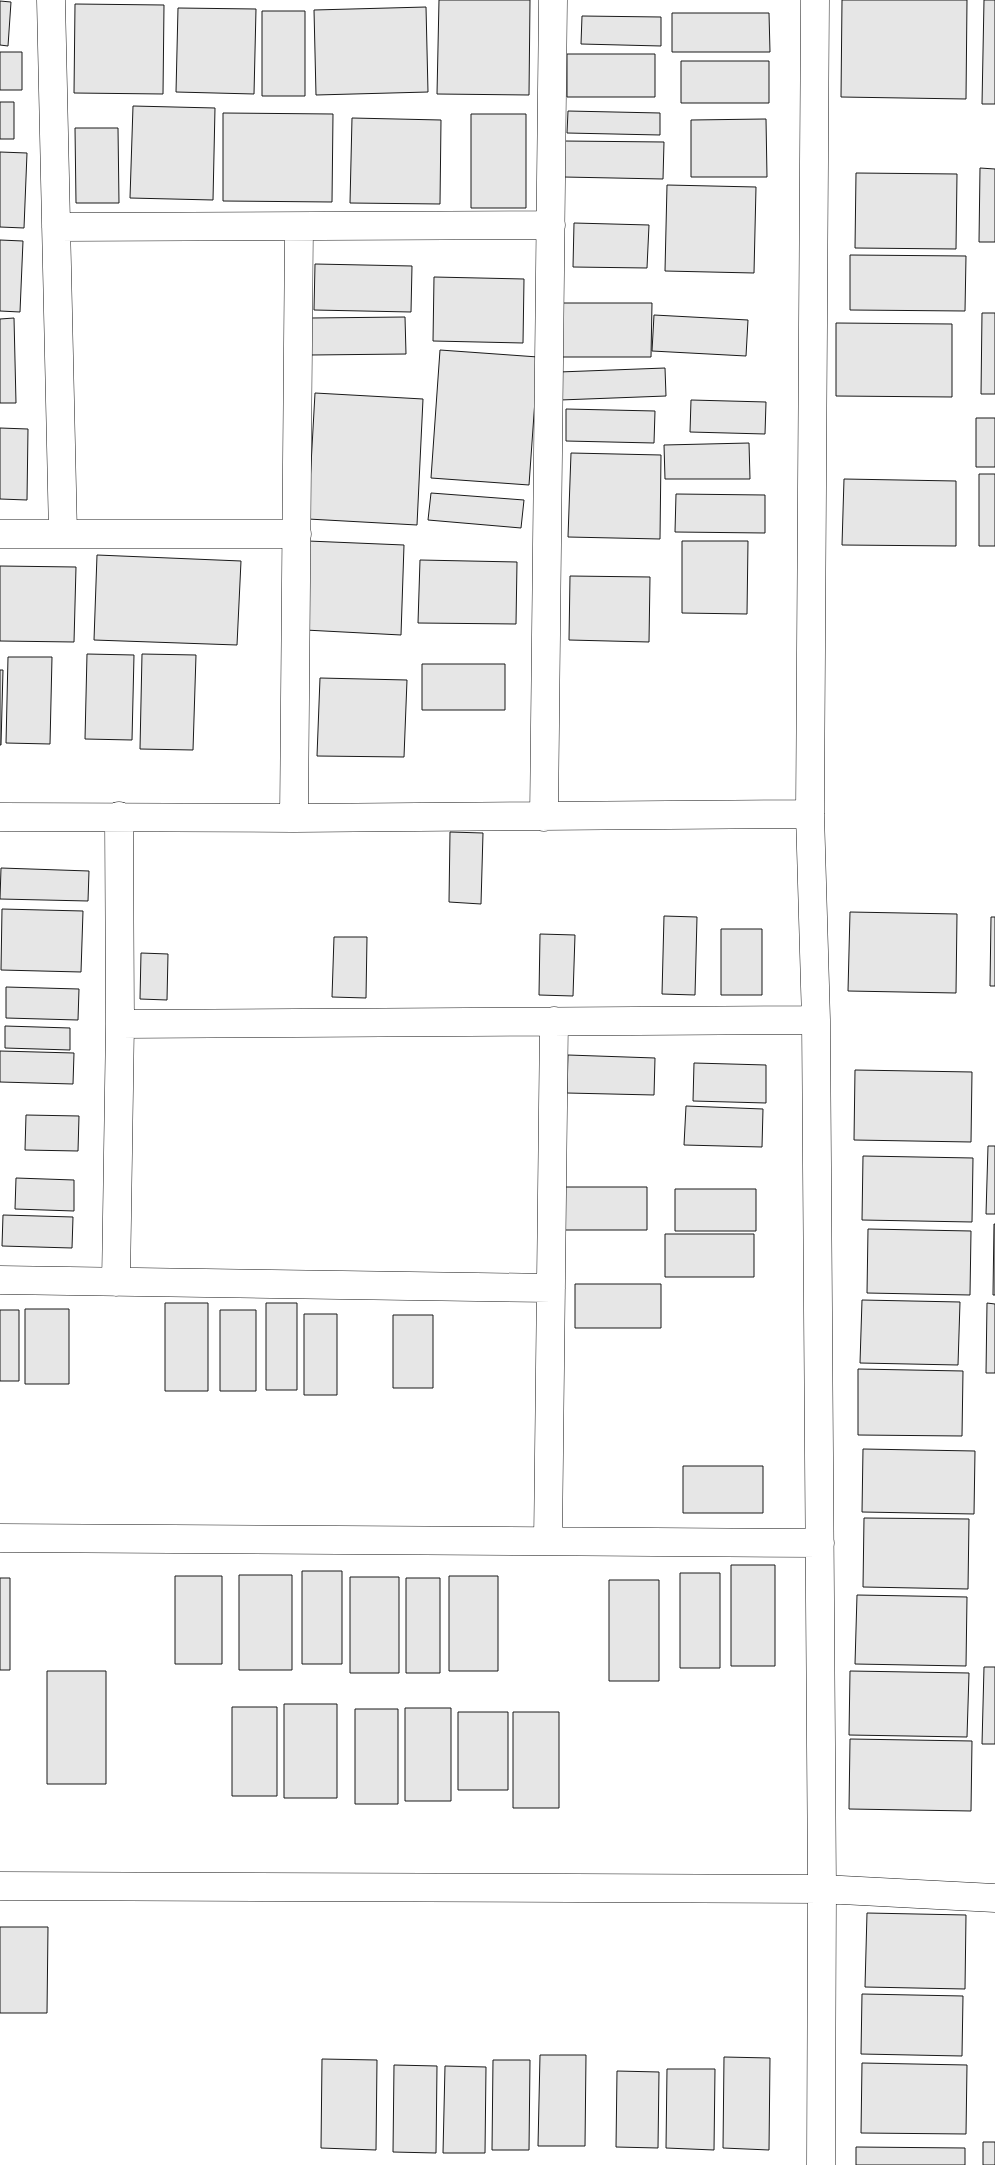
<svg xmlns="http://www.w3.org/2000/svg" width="995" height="2165" font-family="Roboto,sans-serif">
<rect width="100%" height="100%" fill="#fff"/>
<path fill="#e6e6e6" stroke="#1a1a1a" d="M439,0h91l-1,95 -92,-1z
M842,0h125l-1,99 -125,-2z
M984,0h11v104h-13z
M0,1l11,1 -3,44 -8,-1z
M75,4l89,1 -1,89 -89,-1z
M426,7l2,85 -112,3 -2,-85z
M178,8l78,1 -2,85 -78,-2z
M262,11h43v85h-43z
M672,13h97l1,39h-98z
M582,16l79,1v29l-80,-2z
M0,52h22v38h-22z
M567,54h88v43h-88z
M681,61h88v42h-88z
M0,102h14v37h-14z
M133,106l82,2 -2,92 -83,-2z
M568,111l92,2v22l-93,-2z
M223,113l110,1 -1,88 -109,-1z
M471,114h55v94h-55z
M352,118l89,2 -1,84 -90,-1z
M766,119l1,58h-76v-57z
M75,128h43l1,75h-43z
M564,141l100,1 -1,37 -99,-2z
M0,152l27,1 -3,75 -24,-1z
M980,168l15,1v73h-16z
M856,173l101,1 -1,75 -101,-1z
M667,185l89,2 -2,86 -89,-2z
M574,223l75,2 -2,43 -74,-1z
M0,240l23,1 -3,71 -20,-1z
M850,255l116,1 -1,55 -115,-1z
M315,264l97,2 -1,46 -97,-2z
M434,277l90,2 -1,64 -90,-2z
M555,303h97l-1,54h-96z
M982,313h13v81h-14z
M654,315l94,5 -2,36 -94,-5z
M405,317l1,37 -95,1v-37z
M14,318l2,85h-16v-84z
M836,323l116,1v73l-116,-1z
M440,350l98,7 -9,128 -98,-7z
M665,368l1,28 -106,4 -1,-28z
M315,393l108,6 -6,126 -109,-6z
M691,400l75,2 -1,32 -75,-2z
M566,409l89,2 -1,32 -88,-2z
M976,418h19v49h-19z
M0,428l28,1 -1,71 -27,-1z
M749,443l1,36h-85l-1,-34z
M571,453l90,2 -1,84 -92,-2z
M979,474h16v72h-16z
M844,479l112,2v65l-114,-1z
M431,493l93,7 -3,28 -93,-8z
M676,494l89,1v38l-90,-1z
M308,541l96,4 -3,90 -96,-5z
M682,541h66l-1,73 -65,-1z
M97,555l144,6 -4,84 -143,-5z
M420,560l97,2 -1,62 -98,-1z
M0,566l76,1 -2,75 -74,-1z
M570,576l80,1 -1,65 -80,-2z
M87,654l47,1 -2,85 -47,-1z
M142,654l54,1 -3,95 -53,-1z
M8,657h44l-2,87 -44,-1z
M422,664h83v46h-83z
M0,670h3l-2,75h-1z
M320,678l87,2 -3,77 -87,-1z
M450,832l33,1 -2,71 -32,-2z
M1,868l88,3 -1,30 -88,-2z
M2,909l81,2 -2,61 -80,-2z
M850,912l107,2 -1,79 -108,-2z
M664,916l33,1 -2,78 -33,-1z
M991,917h4v69h-5z
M721,929h41v66h-41z
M540,934l35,1 -2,61 -34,-1z
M334,937h33l-1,61 -34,-1z
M141,953l27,1 -1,46 -27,-1z
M6,987l73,2 -1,31 -72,-2z
M5,1026l65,2v22l-65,-2z
M0,1051l74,2 -1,31 -73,-2z
M568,1055l87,3 -1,37 -87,-2z
M694,1063l72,2v38l-73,-2z
M855,1070l117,2 -1,70 -117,-2z
M686,1106l77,3 -1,38 -78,-2z
M26,1115l53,1 -1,35 -53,-1z
M988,1146h7v68h-9z
M863,1156l110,2 -1,64 -110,-2z
M16,1178l58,2v31l-59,-2z
M562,1187h85v43h-85z
M675,1189h81v42h-81z
M3,1215l70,2 -1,31 -70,-2z
M994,1224h1v71h-2z
M868,1229l103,2 -1,64 -103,-2z
M665,1234h89v43h-89z
M575,1284h86v44h-86z
M862,1300l98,2 -2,63 -98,-2z
M165,1303h43v88h-43z
M266,1303h31v87h-31z
M987,1303l8,1v69h-9z
M25,1309h44v75h-44z
M0,1310h19v71h-19z
M220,1310h36v81h-36z
M304,1314h33v81h-33z
M393,1315h40v73h-40z
M858,1369l105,2 -1,65 -104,-1z
M863,1449l112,2 -1,63 -112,-2z
M683,1466h80v47h-80z
M864,1518l105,1 -1,70 -105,-2z
M731,1565h44v101h-44z
M302,1571h40v93h-40z
M680,1573h40v95h-40z
M239,1575h53v95h-53z
M175,1576h47v88h-47z
M449,1576h49v95h-49z
M350,1577h49v96h-49z
M0,1578h10v92h-10z
M406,1578h34v95h-34z
M609,1580h50v101h-50z
M857,1595l110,2 -1,69 -111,-2z
M984,1667h11v77h-13z
M47,1671h59v113h-59z
M850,1671l119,2 -2,64 -118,-2z
M284,1704h53v94h-53z
M232,1707h45v89h-45z
M405,1708h46v93h-46z
M355,1709h43v95h-43z
M458,1712h50v78h-50z
M513,1712h46v96h-46z
M850,1739l122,2 -1,70 -122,-2z
M867,1913l99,2 -1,74 -100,-2z
M0,1927h48l-1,86h-47z
M862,1994l101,2 -1,60 -101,-2z
M540,2055h46l-1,91h-47z
M724,2057l46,1 -1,92 -46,-2z
M322,2059l55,1 -1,90 -55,-2z
M493,2060h37l-1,90h-37z
M862,2063l105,2 -1,69 -105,-1z
M394,2065l43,1 -1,87 -43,-1z
M445,2066l41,1 -1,86h-42z
M667,2069h48l-1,81 -48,-2z
M617,2071l42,1 -1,76 -42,-1z
M983,2142h12v23h-12z
M856,2147l109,1v17h-109z"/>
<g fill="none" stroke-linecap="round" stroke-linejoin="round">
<g stroke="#1a1a1a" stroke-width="29">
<path id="minor" d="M51,0l12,534
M815,0l-5,814 6,206 6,869 -1,276
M56,227l495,-2
M0,534h297
M0,817l294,1 516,-4
M544,817l9,-817
M294,818l5,-591
M120,1024l696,-4
M0,1280l551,8
M116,1282l4,-258 -1,-208
M0,1538l820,5
M548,1541l6,-520
M0,1886l822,3 173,9"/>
</g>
<use href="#minor" stroke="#fff" stroke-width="28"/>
</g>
</svg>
